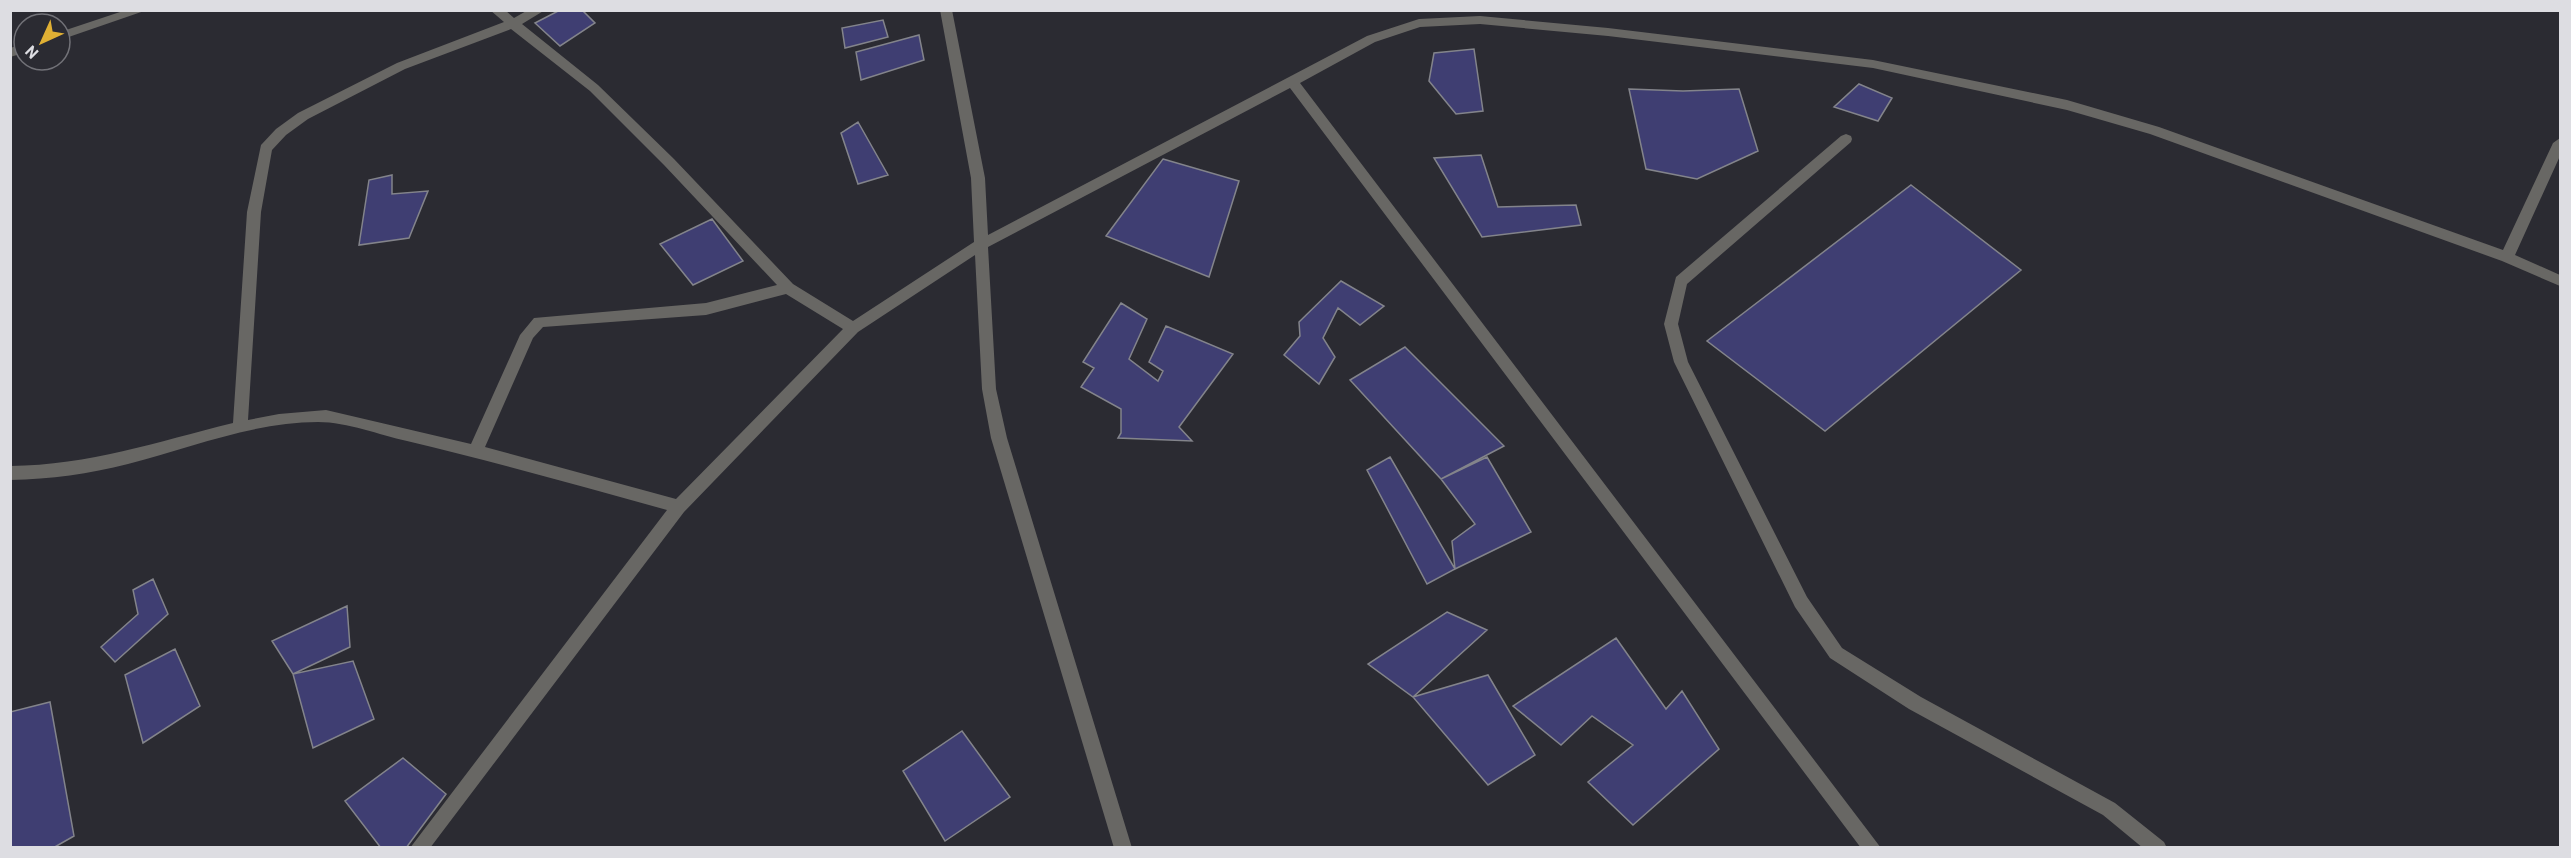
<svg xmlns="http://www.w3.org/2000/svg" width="2571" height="858" font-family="Barlow,sans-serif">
<rect width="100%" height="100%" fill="#2b2b32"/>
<path fill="#3f3e72" stroke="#83848b" stroke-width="1.5" d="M560,10h22l13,13 -35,23 -25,-23z
M883,20l5,17 -43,11 -3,-20z
M919,35l5,25 -63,20 -5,-28z
M1474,49l9,62 -27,3 -27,-33 5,-28z
M1859,84l33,14 -14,23 -44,-14z
M1629,89l54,2 56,-2 19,62 -61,28 -51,-10z
M858,122l30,53 -30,9 -17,-51z
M1481,155l17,52 78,-2 5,20 -99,12 -48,-79z
M1163,159l76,22 -30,96 -103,-41z
M392,175v19l36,-3 -19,47 -50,7 10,-65z
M1911,185l110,85 -196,161 -118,-90z
M712,219l31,42 -50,24 -33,-41z
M1341,281l43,25 -24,19 -22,-17 -15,30 12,19 -16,27 -35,-29 16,-19 -1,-14z
M1121,303l26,16 -18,40 29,22 5,-10 -14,-9 17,-36 67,28 -54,73 13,14 -74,-3 3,-5v-24l-40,-22 13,-19 -11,-6z
M1405,347l99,99 -63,33 -91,-99z
M1390,457l65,112 -28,15 -60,-114z
M1487,457l44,75 -76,37 -3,-28 23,-17 -34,-45z
M153,579l15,35 -53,48 -14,-15 37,-33 -5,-24z
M347,606l3,41 -57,27 -21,-33z
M1447,612l40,18 -74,67 -45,-33z
M1616,638l50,71 16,-18 37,58 -86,76 -45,-43 45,-37 -41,-29 -31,29 -48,-39z
M175,649l25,57 -57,37 -18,-68z
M353,661l21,58 -61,29 -20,-74z
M1488,675l47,80 -47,30 -75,-88z
M50,702l24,134 -21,12h-43v-136z
M962,731l48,66 -65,44 -42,-70z
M403,758l43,36 -40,54h-25l-36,-47z"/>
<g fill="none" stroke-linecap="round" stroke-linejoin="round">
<path fill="#686764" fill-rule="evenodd" d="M1846,134l5,2 1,3 -1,3 -164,142 -9,40 10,38 119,235 35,51 79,49 194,106 49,39 3,6h-24l-40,-33 -194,-106 -79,-51 -35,-51 -121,-245 -10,-38 12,-47 165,-141z"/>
<path fill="#686764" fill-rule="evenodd" d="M126,10h21l-87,30v-8z
M490,10h15l9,8 14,-8h17l-23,14 76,61 76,74 119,125 60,37 121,-79 -3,-64 -31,-168h12l33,168 3,57 379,-199 52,-17 61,-3 128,12 265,32 194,40 92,27 344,123 50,-107 7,-5v18l-45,99 45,20v11l-58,-25 -352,-127 -83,-24 -194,-42 -265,-32 -128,-12 -60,3 -45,15 -75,41 581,765h-20l-571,-760 -302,159 8,142 11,49 125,410h-18l-123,-410 -9,-49 -7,-134 -117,77 -174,180 -254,336h-20l257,-338c-86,-24 -172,-48 -260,-69 -28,-6 -59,-19 -89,-19 -64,0 -128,26 -190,42 -39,10 -77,15 -118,16v-14c80,-1 146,-24 223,-43l14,-211 14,-67 15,-16 22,-16 99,-50 107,-41zM511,29l79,62 74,74 113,120 -71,18 -172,15 -14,17 -49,109 -145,-34 -47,4 -31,6 13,-208 11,-62 14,-15 22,-16 97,-50zM786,294l57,35 -167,170 -191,-52 48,-109 10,-11 163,-12z
M24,44v9l-14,4v-9z"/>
</g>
<rect width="2571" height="858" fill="none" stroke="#dddde2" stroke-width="24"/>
<g transform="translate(42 42) rotate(225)"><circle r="28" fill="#2b2b32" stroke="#727278" stroke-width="1.5"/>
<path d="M0-4.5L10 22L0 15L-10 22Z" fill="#e0b034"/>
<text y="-9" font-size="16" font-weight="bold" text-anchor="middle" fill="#dddde2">N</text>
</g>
</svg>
